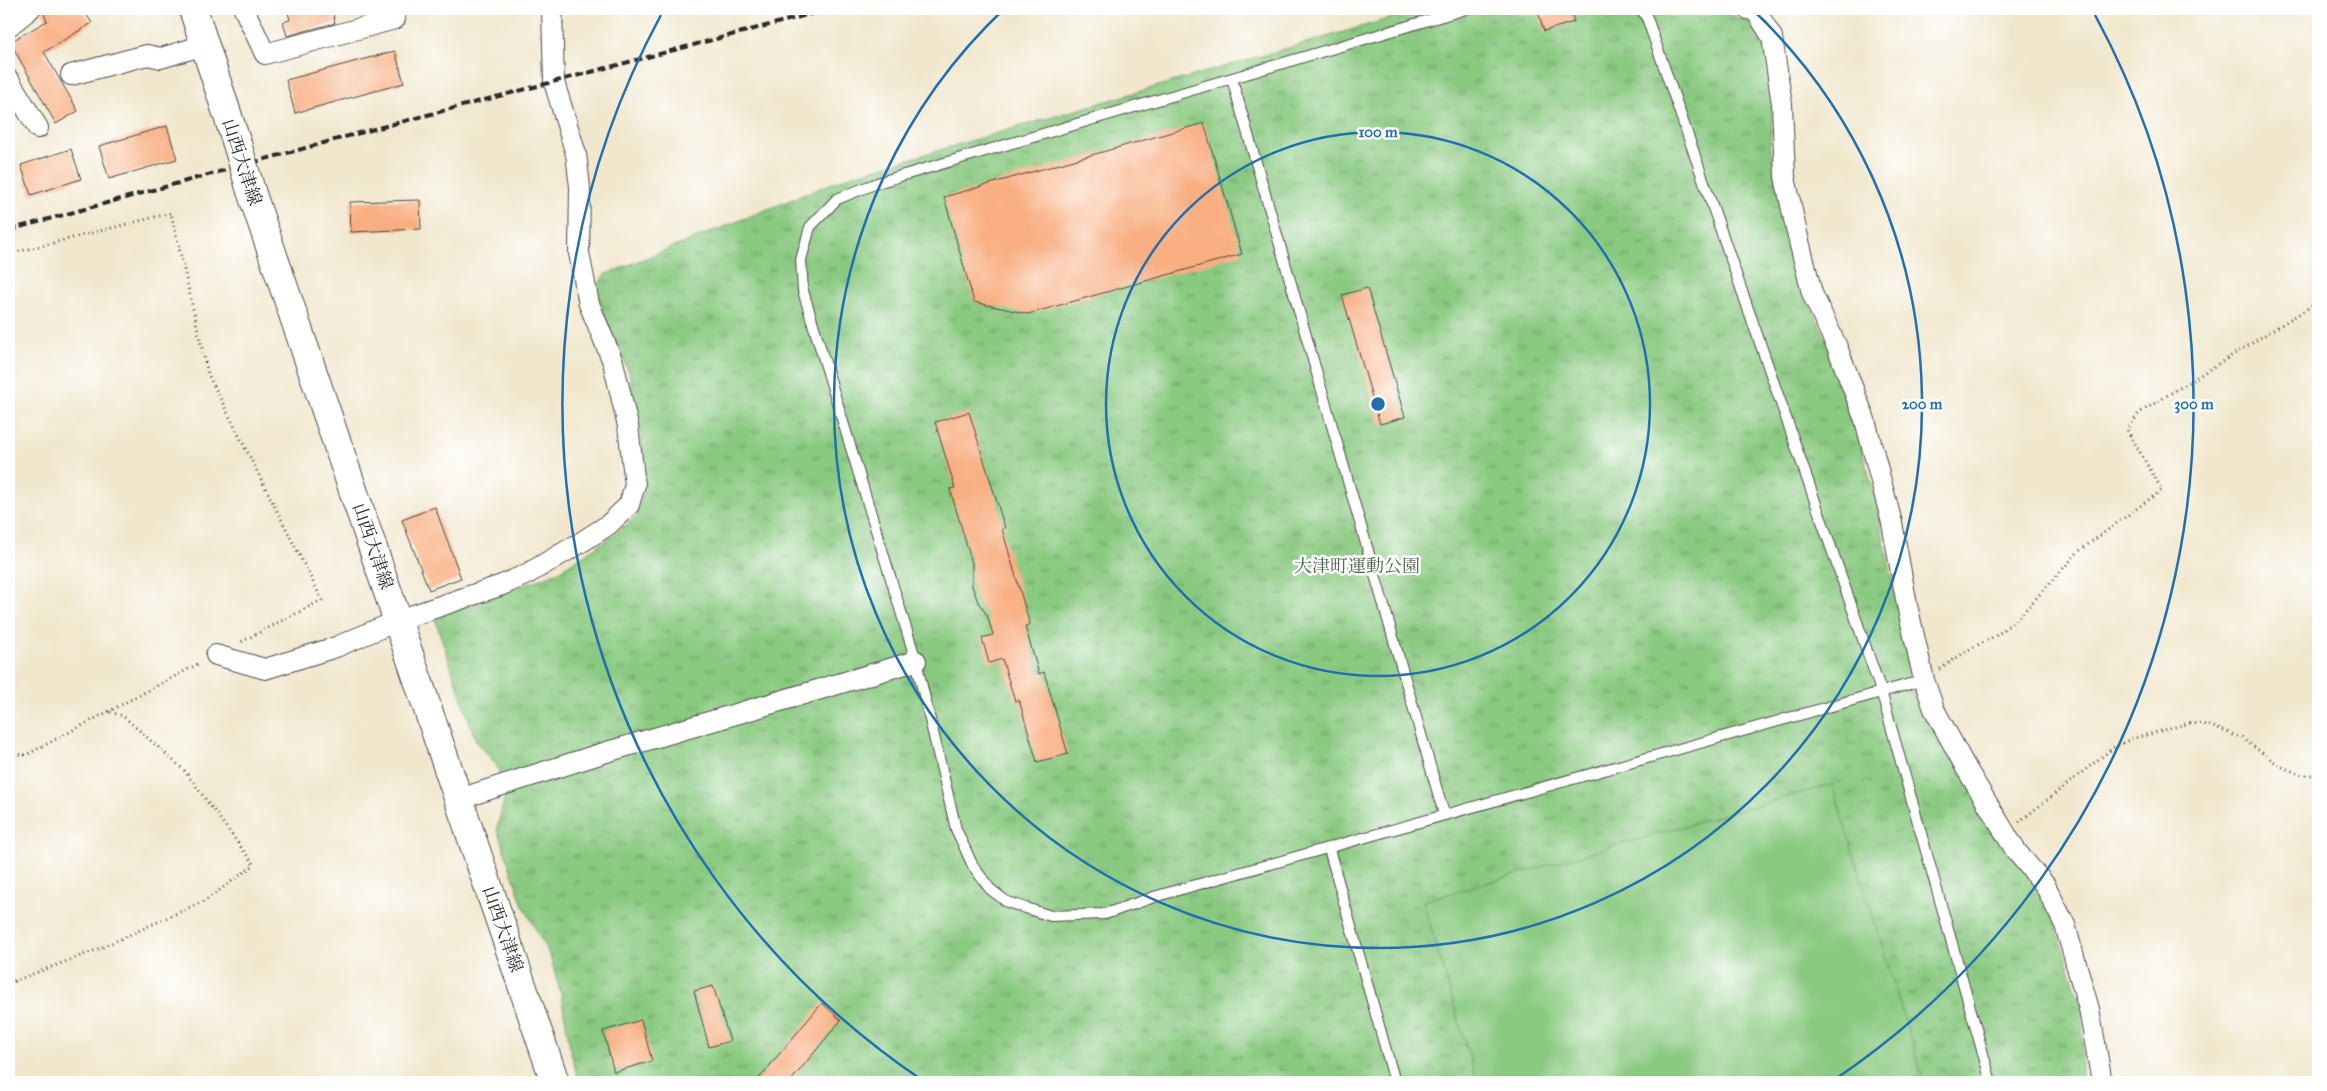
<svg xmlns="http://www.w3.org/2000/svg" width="2327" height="1091" font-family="'IM FELL Great Primer','Noto Serif JP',serif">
<defs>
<pattern id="park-tufts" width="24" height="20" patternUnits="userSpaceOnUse" patternTransform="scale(1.25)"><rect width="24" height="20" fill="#89c980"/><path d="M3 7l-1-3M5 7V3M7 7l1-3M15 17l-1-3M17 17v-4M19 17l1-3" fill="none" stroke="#70a369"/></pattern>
</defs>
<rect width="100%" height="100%" fill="#fff"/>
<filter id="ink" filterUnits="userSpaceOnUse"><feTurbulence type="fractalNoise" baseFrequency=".02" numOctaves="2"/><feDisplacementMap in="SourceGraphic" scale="10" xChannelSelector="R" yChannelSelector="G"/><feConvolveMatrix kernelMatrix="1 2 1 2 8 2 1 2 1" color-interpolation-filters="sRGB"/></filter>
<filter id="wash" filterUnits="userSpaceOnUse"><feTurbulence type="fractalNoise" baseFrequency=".0096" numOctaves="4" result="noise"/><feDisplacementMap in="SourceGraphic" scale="20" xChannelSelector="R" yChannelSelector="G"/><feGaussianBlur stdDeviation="1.12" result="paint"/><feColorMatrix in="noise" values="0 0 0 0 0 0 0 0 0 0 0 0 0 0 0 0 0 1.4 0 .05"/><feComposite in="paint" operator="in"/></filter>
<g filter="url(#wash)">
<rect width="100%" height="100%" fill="#f1e7cd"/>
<path fill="url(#park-tufts)" stroke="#5a7a56" d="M1422,9h293l39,15 16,34 3,51 -3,35 29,135 38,84 36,126 35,163 139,248 36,110 -1,62 -3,10h-1500l-8,-29 -10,-59 -11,-38 -28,-53 -25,-74 8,-34 -9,-31 -20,-23 -41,-122 121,-46 55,-36 26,-21 8,-30 -4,-49 -12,-65 -22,-48 -11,-35 8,-14 246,-99z"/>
<path fill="#89c980" stroke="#5a7a56" d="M1832,784l90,292 -23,6h-422l-54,-181z"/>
<g id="blocks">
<path fill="#f8ae81" d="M42,9h41l9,14 -48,29 34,59 -22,13 -46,-82 37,-21z
M287,9h45l3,14 -48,13 -4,-14 7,-2z
M1537,9h33l4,13 -30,9z
M395,51l9,32 -109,30 -9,-33z
M1204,123l38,131 -214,60 -54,-12 -30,-105z
M167,126l10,33 -68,20 -10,-33z
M71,149l10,30 -50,16 -10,-30z
M420,200l1,29 -70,3 -1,-30z
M1367,288l38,129 -25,7 -38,-129z
M969,412l36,116 -3,1 28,96 -5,1 14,48 5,-2 24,82 -31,8 -18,-62 -4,1 -13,-42 -13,4 -7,-25 11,-3 -6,-20 -9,-13 -6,-16v-23l-22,-74 5,-1 -20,-66z
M435,507l26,71 -32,12 -27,-70z
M713,986l17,55 -21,6 -15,-56z
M822,1003l19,17 -51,62h-34z
M641,1020l11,41 -38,11 -11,-41z"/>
</g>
</g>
<g filter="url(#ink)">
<use href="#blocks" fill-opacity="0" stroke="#494743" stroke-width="1"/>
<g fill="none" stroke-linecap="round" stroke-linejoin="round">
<g stroke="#494743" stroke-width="12">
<path id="lane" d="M1466,9l-589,174 -40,16 -27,28 -9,33 2,31 113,370 40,168 17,37 17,23 17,13 44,14 54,-2 52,-18 767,-216
M1640,9l6,6 235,676 110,391
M1232,79l212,735
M1329,849l66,233"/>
</g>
<g stroke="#494743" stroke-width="22">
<path id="street" d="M244,9l21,45 130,-35
M1748,9l8,2 16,26 10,67 3,73 11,52 16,64 25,54 28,73 27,103 15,82 17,75 10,29 32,59 50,83 29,34 20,40 24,84 13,73
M9,26l21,-17
M71,75l76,-20 14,3 43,-13
M9,80l29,48
M216,655l49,14 71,-22 63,-27 103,-35 25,-11 53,-31 28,-18 21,-20 6,-20 -7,-59 -15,-64 -24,-58 -10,-51 1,-66 -4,-33 -22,-72 -2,-73
M459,799l141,-45 316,-93"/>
</g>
<g stroke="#494743" stroke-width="30">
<path id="secondary" d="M193,9l45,138
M251,191l304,891"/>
</g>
<path stroke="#494743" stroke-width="3" stroke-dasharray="1 4" stroke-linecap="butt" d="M9,254l162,-41 37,161 114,226 -83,43
M1940,669l28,-19 29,-15 23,-19 59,-65 83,-61 -35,-60 12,-17 179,-111
M9,753l17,2 174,-92
M2019,822l94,-74 18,-9 59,-16 18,2 34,13 38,28 22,9h16
M9,983l87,-33 110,-50 48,-35 -70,-95 -61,-54 -15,-5"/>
<use href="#lane" stroke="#fff" stroke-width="10"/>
<use href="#street" stroke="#fff" stroke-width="20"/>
<use href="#secondary" stroke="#fff" stroke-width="28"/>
<path stroke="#2b2b2b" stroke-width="4" stroke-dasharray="8 4" stroke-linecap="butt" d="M9,230l354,-98 467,-123"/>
<g stroke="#494743" stroke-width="30" stroke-linecap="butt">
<path id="secondary-bridge" d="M238,147l13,44"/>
</g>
<use href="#secondary-bridge" stroke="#fff" stroke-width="28"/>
</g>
</g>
<g fill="none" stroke="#1f6fb2" stroke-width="2.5">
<circle cx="1378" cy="404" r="272"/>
<path d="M1752 9A544 544 0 1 1 1004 9"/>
<path d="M922 1080A816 816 0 0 1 661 15M2095 15A816 816 0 0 1 1834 1080"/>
</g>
<g text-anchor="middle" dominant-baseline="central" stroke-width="5" stroke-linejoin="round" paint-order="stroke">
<g font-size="18" fill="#2b2b2b" stroke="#fff">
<text transform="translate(242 162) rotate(72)">山西大津線</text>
<text transform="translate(373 546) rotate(71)">山西大津線</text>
<text transform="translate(503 929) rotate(71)">山西大津線</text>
</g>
<g font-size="18" fill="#4c6249" stroke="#fff">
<text x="1357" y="566">大津町運動公園</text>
</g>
</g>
<circle cx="1378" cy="404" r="8" fill="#1f6fb2" stroke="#fff" stroke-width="2.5"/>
<g font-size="15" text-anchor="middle" font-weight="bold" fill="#1f6fb2" stroke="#fff" stroke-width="5" stroke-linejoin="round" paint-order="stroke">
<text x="1378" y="137">100 m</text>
<text x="1922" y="409">200 m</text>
<text x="2194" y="409">300 m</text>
</g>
<rect width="2327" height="1091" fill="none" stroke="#fff" stroke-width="30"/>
</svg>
